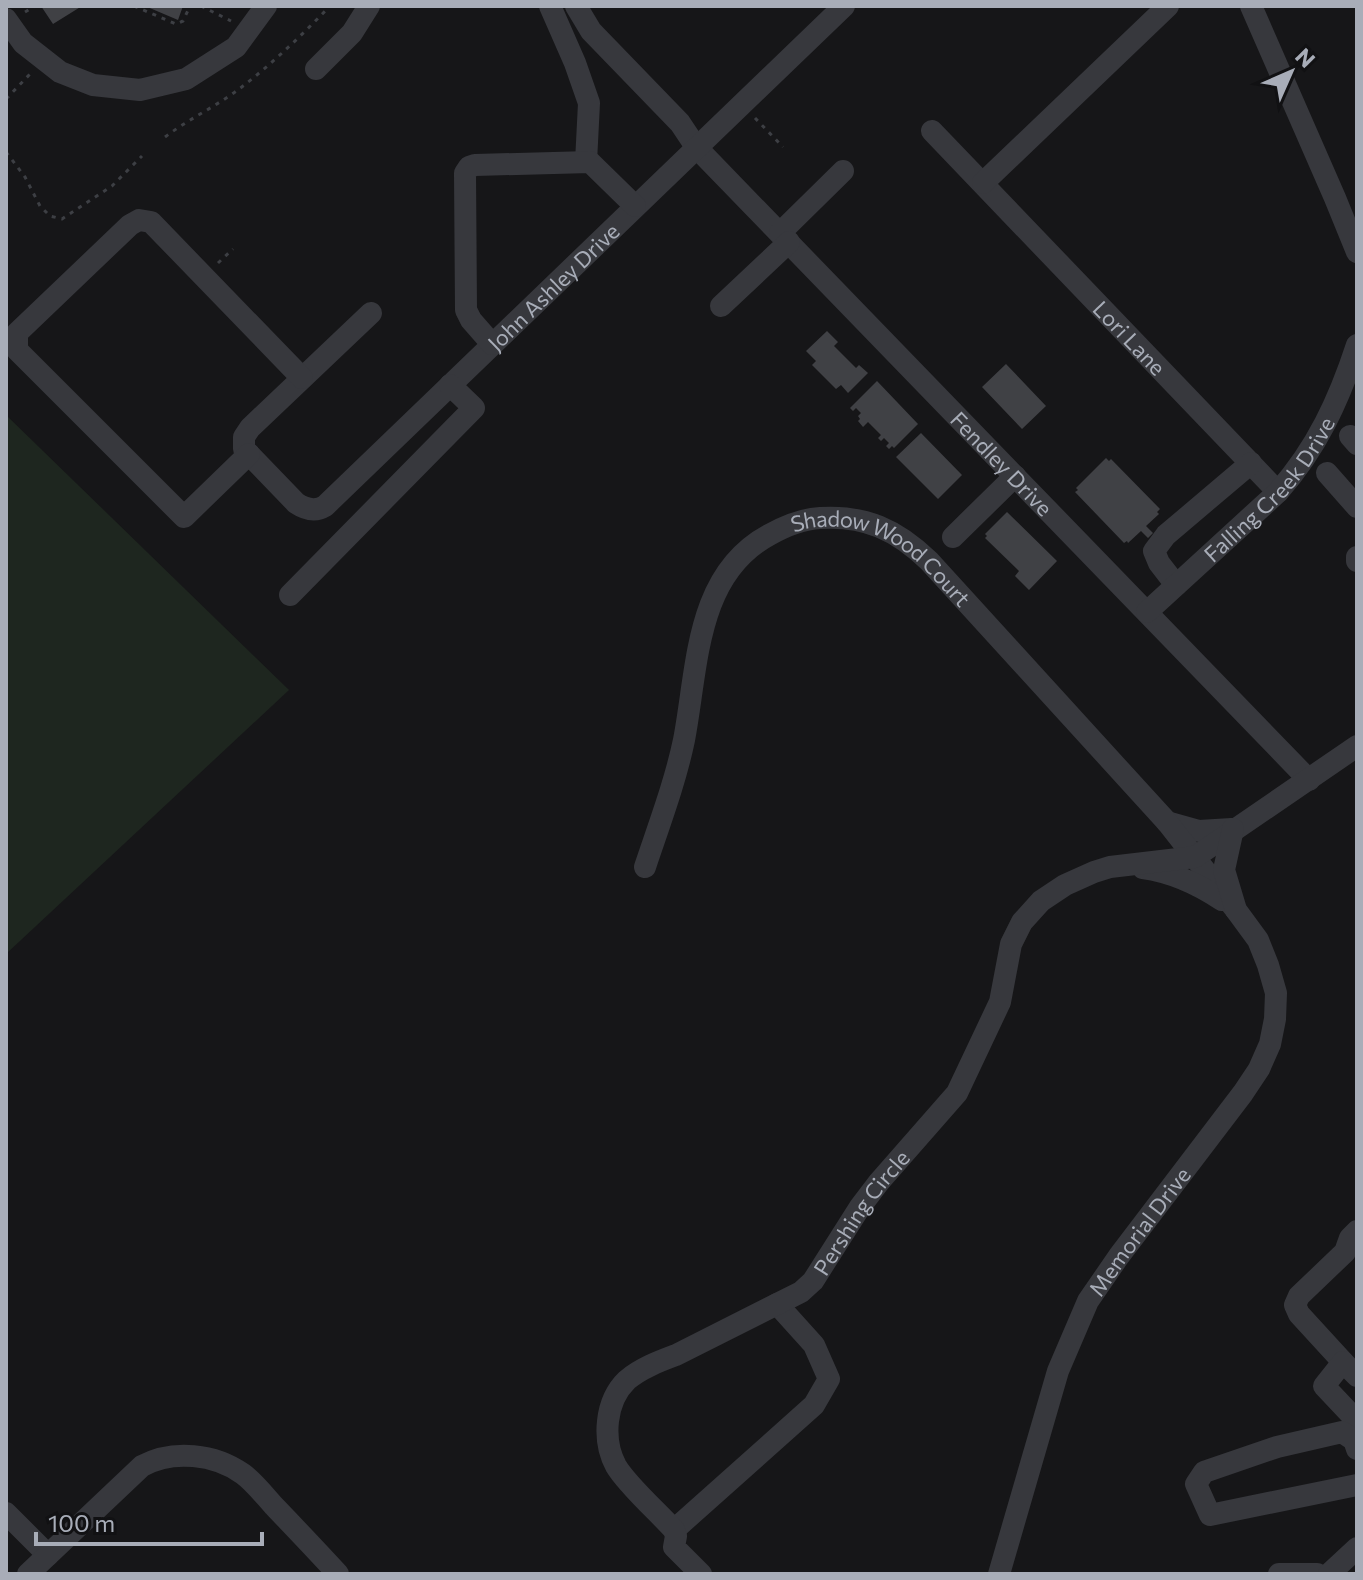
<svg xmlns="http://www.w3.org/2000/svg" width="1363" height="1580" font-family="Commissioner,sans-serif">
<rect width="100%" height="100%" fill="#161618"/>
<path fill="#1e261f" d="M6,415l283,275 -283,264z"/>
<path fill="#404145" d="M41,6h41l-29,18z
M145,6h38l-5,14z
M827,331l11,11 -4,4 22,22 3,-3 9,8 -20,20 -7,-8 -5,4 -24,-24 4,-4 -10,-10z
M1006,364l40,42 -24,23 -40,-42z
M877,381l41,43 -24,24 -2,-2 -3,3 -3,-3 3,-3 -5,-5 -3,3 -3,-3 3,-3 -13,-13 -5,5 -5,-6 2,-2 -2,-3 3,-3 -5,-5 -3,3 -3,-3z
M921,433l41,42 -24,24 -42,-42z
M1106,458l3,3 2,-2 49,50 -3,3 2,2 -13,12 7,7 -5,5 -7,-7 -13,12 -1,-2 -3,2 -49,-51 3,-2 -2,-2z
M1007,512l50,49 -28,29 -14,-14 4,-5 -34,-33 2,-2 -2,-2z"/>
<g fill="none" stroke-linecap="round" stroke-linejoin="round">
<path stroke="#3d3f44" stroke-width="3" stroke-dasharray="4 6" stroke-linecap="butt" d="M134,6l42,18 7,-3 7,-15
M201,6l30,15
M25,12l10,-6
M6,99l25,-26
M755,118l28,29
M165,137c25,-19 54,-32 78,-51 31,-24 60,-52 87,-80
M6,152l19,25 15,29 10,10 12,3 50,-33 30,-30
M218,263l15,-14"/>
<g stroke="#37383d" stroke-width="22">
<path d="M550,6l25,57 14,40 -3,59"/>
<path id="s1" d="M576,6l15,25 89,92 16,24 613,633"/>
<path d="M1251,6l84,192 22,54"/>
<path d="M6,19l17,24 37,29 33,13 47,5 46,-11 50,-32 30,-41"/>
<path d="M316,69l36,-36 17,-27"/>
<path id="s2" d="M932,131l346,361"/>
<path d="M983,183l185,-177"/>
<path d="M780,233l63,-62"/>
<path d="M721,306l68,-64"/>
<path id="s3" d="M371,313l-121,115 -6,9v12l52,54c9,6 19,9 29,3l519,-500"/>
<path d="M492,344l-21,-24 -5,-10 -1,-137 4,-6 6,-2 115,-3 45,44"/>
<path d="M1350,436l7,8"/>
<path d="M249,454l-65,63 -167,-167v-17l113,-108 9,-5 12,2 151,156"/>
<path d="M1327,473l30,34"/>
<path d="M953,537l62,-61"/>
<path d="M1357,557v4"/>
<path d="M1176,585l-17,-22 -5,-12 12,-16 85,-72"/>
<path d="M290,595l184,-187 -24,-23"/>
<path id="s4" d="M1147,612l131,-120c39,-44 61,-92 79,-147"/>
<path d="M1167,822l32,9 33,-2"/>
<path id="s5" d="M645,867c14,-42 30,-84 39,-127 14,-73 11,-165 85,-205 16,-9 32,-16 51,-17 45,-3 77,12 109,43l238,261 69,88"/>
<path d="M1143,868c29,4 55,16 79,32"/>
<path d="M1343,1362l-44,-48 -4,-9 4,-9 46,-44 5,-14 7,-7"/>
<path d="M1357,1376l-14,-14 -19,24 33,35"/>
<path d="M1357,1449l-3,-9 -12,-8 -65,15 -73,25 -8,12 14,31 147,-30"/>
<path d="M6,1513l42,42"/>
<path d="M674,1530l140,-125 15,-26 -15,-34 -37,-41"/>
<path d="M28,1574l114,-108c31,-17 73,-12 101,8 11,8 21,21 31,32 21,22 43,45 64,68"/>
<path id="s6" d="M701,1574l-27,-27 2,-11 -2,-6c-15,-17 -47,-45 -58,-64 -14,-26 -11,-65 11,-86 14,-12 33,-19 49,-25l125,-63 12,-11 47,-74 19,-25 78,-89 43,-91 11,-58 11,-22 19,-21 24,-16 29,-13 16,-5 85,-10 162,-111"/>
<path id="s7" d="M999,1574l59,-203 30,-70 31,-45 124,-163 16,-24 11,-25 5,-25 1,-26 -8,-28 -10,-25 -22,-30 -12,-40 9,-41"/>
<path d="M1279,1574h38"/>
<path d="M1329,1574l28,-26"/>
</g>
</g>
<g text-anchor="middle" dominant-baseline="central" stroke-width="6" stroke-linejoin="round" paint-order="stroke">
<g font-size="22" fill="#a8adb8" stroke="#111113">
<text stroke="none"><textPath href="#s3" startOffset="612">John Ashley Drive</textPath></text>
<text stroke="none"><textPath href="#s2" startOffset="286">Lori Lane</textPath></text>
<text stroke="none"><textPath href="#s1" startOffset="626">Fendley Drive</textPath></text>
<text stroke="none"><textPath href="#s4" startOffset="174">Falling Creek Drive</textPath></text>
<text stroke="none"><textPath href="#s5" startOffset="492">Shadow Wood Court</textPath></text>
<text stroke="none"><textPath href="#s6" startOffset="530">Pershing Circle</textPath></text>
<text stroke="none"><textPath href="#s7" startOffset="374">Memorial Drive</textPath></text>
</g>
</g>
<rect width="1363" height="1580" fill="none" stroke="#a8adb8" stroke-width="16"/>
<g transform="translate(1291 72) rotate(45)" stroke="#111113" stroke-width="6" paint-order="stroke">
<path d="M0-6L14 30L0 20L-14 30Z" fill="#a8adb8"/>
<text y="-12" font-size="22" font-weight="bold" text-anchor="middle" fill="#a8adb8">N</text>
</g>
<path d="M36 1532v12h226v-12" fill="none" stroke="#a8adb8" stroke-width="4"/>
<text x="48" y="1532" font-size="24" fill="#a8adb8" stroke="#111113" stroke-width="6" paint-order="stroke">100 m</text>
</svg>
